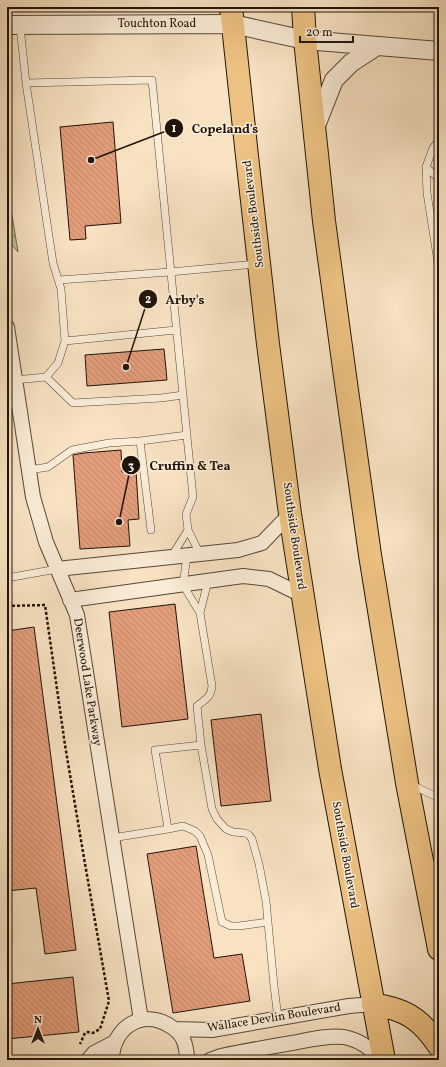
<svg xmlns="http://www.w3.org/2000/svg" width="446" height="1067" font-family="Vollkorn,serif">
<defs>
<pattern id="forest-firs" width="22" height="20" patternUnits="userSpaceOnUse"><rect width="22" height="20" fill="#bbc495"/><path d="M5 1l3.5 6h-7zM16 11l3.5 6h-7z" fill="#a0a87f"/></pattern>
<pattern id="building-back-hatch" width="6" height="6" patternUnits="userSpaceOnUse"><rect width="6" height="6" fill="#e39d7b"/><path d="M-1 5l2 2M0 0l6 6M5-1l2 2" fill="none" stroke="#c28669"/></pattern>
</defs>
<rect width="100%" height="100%" fill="#f8e2c2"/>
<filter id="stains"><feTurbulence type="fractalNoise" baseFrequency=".005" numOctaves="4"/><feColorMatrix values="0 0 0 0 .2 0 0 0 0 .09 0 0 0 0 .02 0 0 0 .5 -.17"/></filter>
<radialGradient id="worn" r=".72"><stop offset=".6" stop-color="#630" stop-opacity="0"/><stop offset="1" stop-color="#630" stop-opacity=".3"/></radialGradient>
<path fill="url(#forest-firs)" stroke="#6e6c50" d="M7,185l11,67 -11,-13z"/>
<path fill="url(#building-back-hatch)" stroke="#20140b" d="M113,122l8,101 -36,3 1,13 -16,1 -10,-113z
M164,349l3,31 -80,6 -2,-31z
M121,450l1,22 14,-1 3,48 -11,1 2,26 -50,3 -7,-94 11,-2z
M175,604l13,115 -66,8 -13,-115z
M34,627l42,323 -31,4 -9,-66 -29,3v-182h2l-2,-14v-64z
M261,714l10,87 -50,5 -10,-86z
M196,846l18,112 28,-4 8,47 -77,12 -26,-159z
M73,977l6,55 -72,7v-55z"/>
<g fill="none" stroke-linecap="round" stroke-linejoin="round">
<g stroke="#564839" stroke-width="8">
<path id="service" d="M20,26l6,57
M439,140l-6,8 -7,19 1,26 12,76
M426,167l13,12
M59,280l111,-8 86,-8
M65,341l111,-11
M46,377l27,26 88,-5 22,-3
M15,380l31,-3 12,-14 7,-22 -4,-52 -8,-26 -27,-180 126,-3 41,417 -7,17 2,16 12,24
M140,441l11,89
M29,470l19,-3 24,-17 37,-7 31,-2 47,-6
M187,556l-4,29 17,28 8,-32
M171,557l17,-27
M7,578l50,-9
M200,613l12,73c-1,11 -6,13 -15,20l4,39
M412,785l27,13
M168,829l15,-3 12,5 5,5 8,19 14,67 9,4h8l29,-4
M112,838l56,-9 -13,-79 46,-5 11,64 5,10 9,10 7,3 12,1 4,2 3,4 7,25 7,37 8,85 4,32
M429,874l10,-14"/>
</g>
<g stroke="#564839" stroke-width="16">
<path id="minor" d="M7,327l26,170 13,45 31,73 64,405
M57,569l181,-19 24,-7 28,-29
M70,600l173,-24 26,3 33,16
M175,1029l37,1 137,-24 24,-2
M88,1060l6,-7 21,-11
M112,1060c0,-32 30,-52 58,-34 5,3 10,7 13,13 3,7 4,13 4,21
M210,1060l11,-4c24,-5 47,-9 71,-13 16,-3 35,-8 52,-6 15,3 27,11 36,23"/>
</g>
<g stroke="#564839" stroke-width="20">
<path id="tertiary" d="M7,25l226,-1 72,16 134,11
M315,128l19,-48 17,-17 26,-17"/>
</g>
<g stroke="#20140b" stroke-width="24">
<path id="trunk" d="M231,7l16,149 21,188 22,170 40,255 54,291
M303,7l2,33 19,181 21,155 25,179 37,228 32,166
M373,1004c8,2 17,3 24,6 19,6 31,20 42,36"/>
</g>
<path stroke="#20140b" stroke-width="2.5" stroke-dasharray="3 2" stroke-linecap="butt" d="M7,606l38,-1 20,140 19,113 25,143 -9,28 -7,4 -5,-1 -3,1 -5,11"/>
<use href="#service" stroke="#faecd7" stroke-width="7"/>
<use href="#minor" stroke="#faecd7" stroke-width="14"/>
<use href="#tertiary" stroke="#faecd7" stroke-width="18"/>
<use href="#trunk" stroke="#ecc181" stroke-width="22"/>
</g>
<g text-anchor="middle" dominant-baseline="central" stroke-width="3" stroke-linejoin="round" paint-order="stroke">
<g font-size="12" fill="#20140b" stroke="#faecd7">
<text x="157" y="24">Touchton Road</text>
<text transform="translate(254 214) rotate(-97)">Southside Boulevard</text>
<text transform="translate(294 536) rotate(82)">Southside Boulevard</text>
<text transform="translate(87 682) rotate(81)">Deerwood Lake Parkway</text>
<text transform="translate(345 855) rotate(80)">Southside Boulevard</text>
<text transform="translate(274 1018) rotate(-9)">Wallace Devlin Boulevard</text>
</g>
</g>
<path fill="none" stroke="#20140b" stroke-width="1.5" d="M91 160L174 128M126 367L148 299M119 522L131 465"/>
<g fill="#20140b" stroke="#faecd7" stroke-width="1.5">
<circle cx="91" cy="160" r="4"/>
<circle cx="126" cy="367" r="4"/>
<circle cx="119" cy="522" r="4"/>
<circle cx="174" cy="128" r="10"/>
<circle cx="148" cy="299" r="10"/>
<circle cx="131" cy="465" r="10"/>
</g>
<g font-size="12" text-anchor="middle" font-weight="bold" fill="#fff">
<text x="174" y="132">1</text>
<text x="148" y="303">2</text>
<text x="131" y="470">3</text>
</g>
<g font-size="13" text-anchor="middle" font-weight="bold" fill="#20140b" stroke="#faecd7" stroke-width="3" stroke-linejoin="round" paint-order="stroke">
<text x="225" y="133">Copeland's</text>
<text x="185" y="304">Arby's</text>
<text x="190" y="470">Cruffin &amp; Tea</text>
</g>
<rect width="446" height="1067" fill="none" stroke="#f8e2c2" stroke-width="24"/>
<rect x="8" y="8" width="430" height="1051" fill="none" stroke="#20140b" stroke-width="2"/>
<rect x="12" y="12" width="422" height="1043" fill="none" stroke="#20140b"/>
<g transform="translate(38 1029)" stroke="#faecd7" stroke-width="3" paint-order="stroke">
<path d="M0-3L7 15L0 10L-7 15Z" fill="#20140b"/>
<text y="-6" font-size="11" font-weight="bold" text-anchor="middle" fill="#20140b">N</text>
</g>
<path d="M300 36v6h53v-6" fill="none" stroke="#20140b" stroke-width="2"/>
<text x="306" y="36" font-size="12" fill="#20140b" stroke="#faecd7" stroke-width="3" paint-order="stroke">20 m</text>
<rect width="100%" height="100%" filter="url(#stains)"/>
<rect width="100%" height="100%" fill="url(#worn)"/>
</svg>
